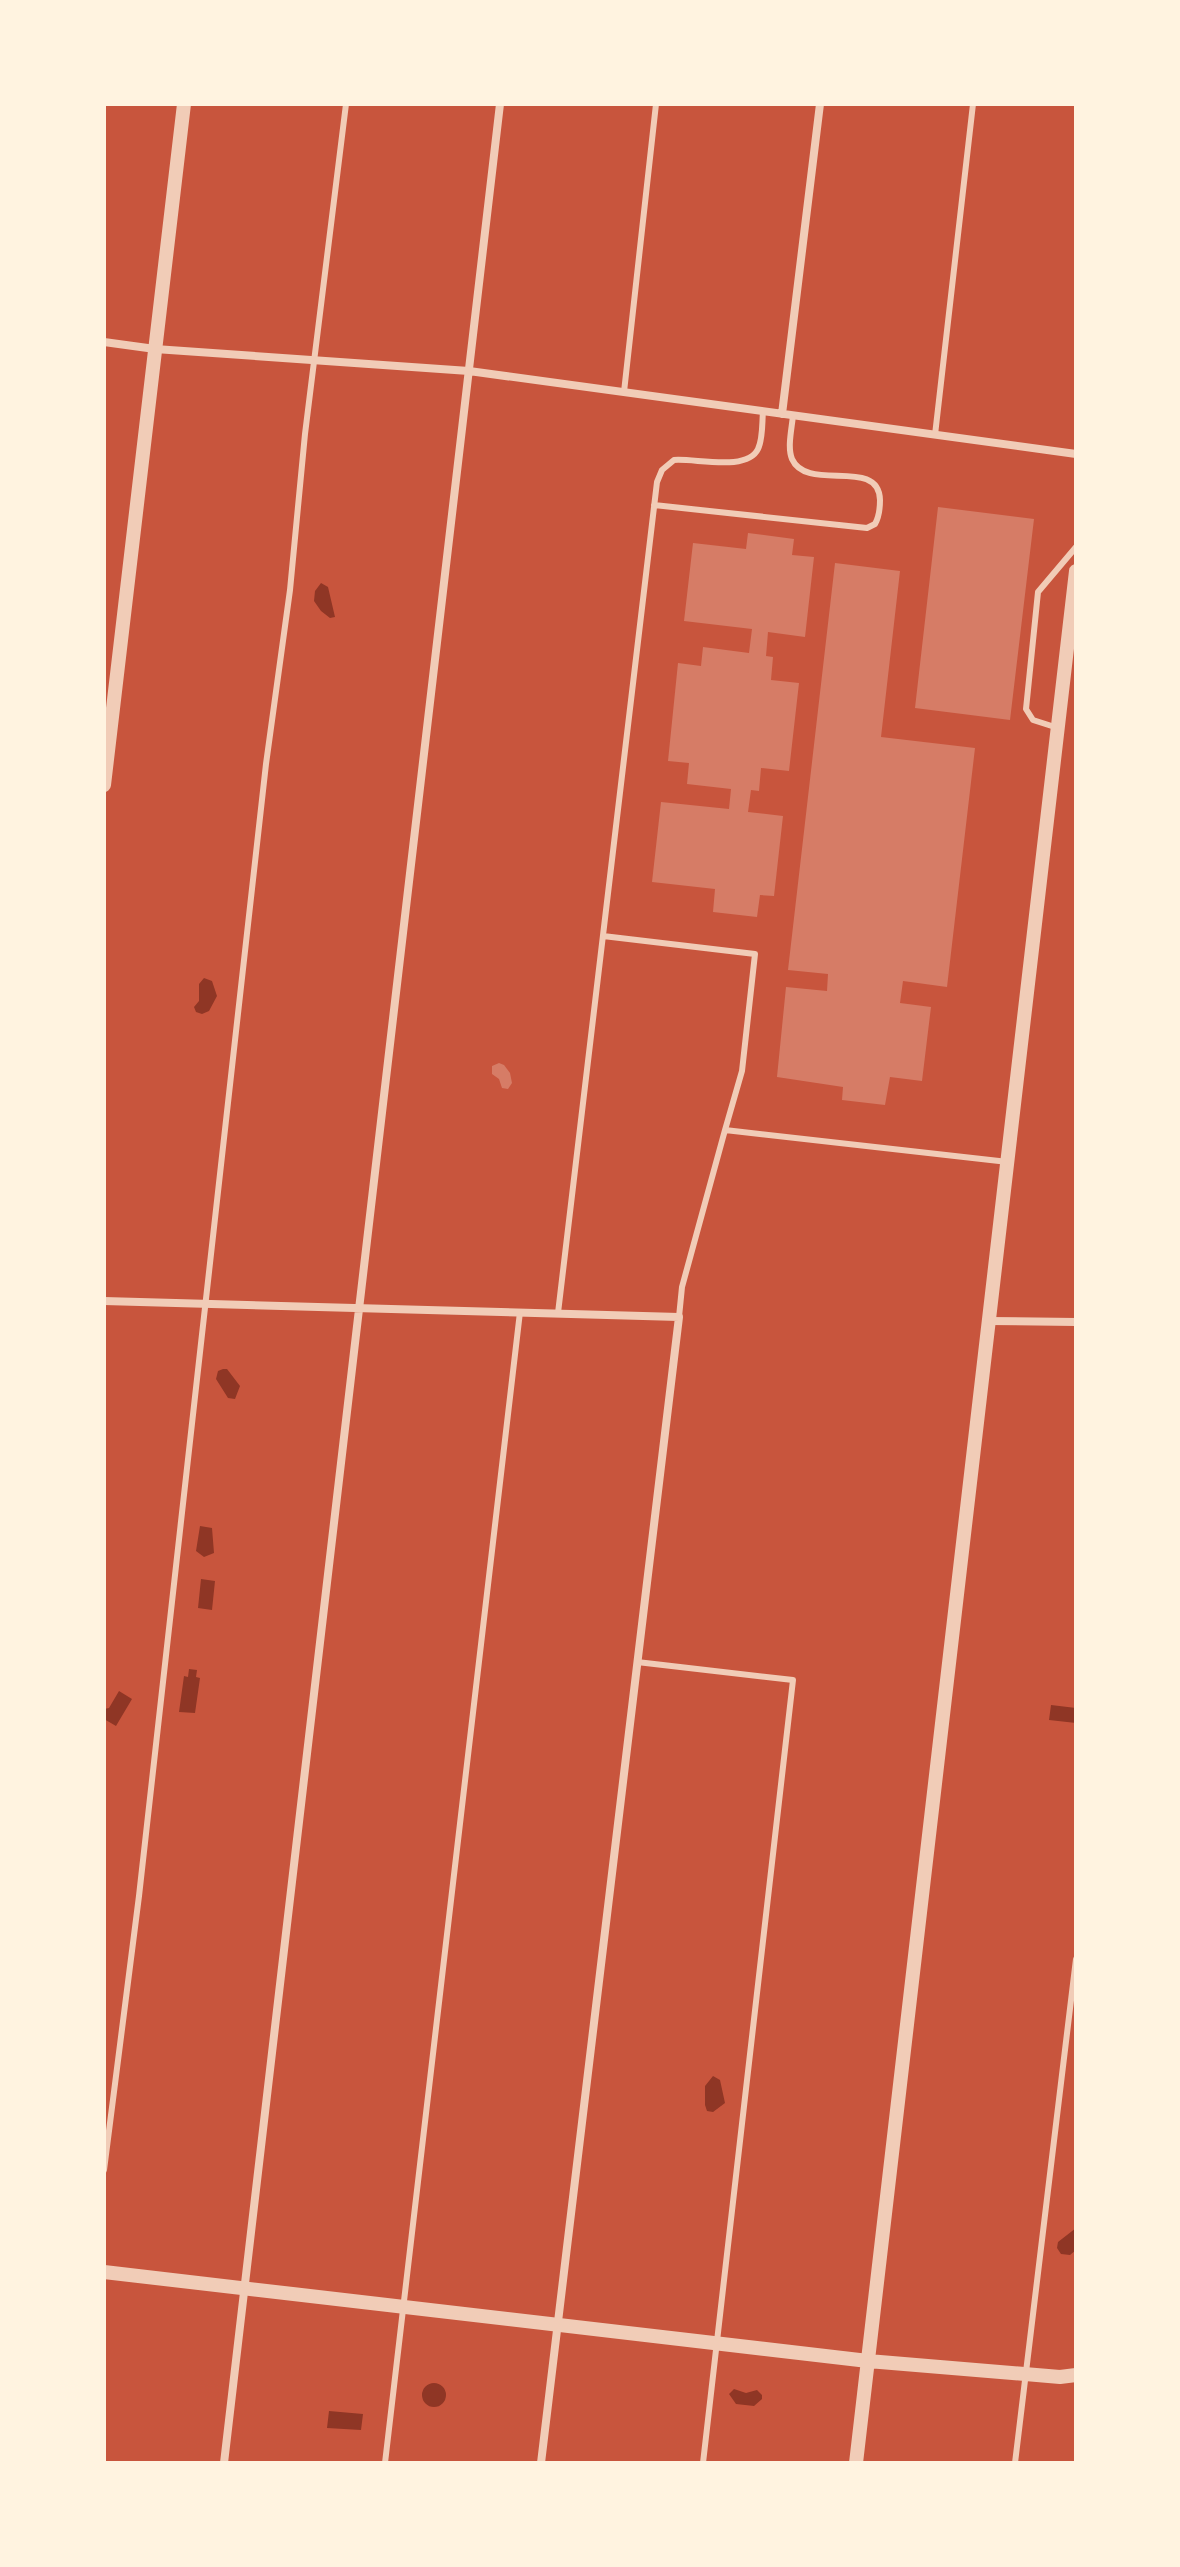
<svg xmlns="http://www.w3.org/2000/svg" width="1180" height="2567" font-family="Signika,sans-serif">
<rect width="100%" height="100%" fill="#c8553d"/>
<path fill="#8f3625" d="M321,583l7,4 7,30 -5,1 -9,-7 -7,-10 1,-10z
M204,978l8,3 5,15 -8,15 -7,3 -6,-2 -2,-5 5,-6v-17z
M223,1369h4l13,17 -5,13 -7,-1 -12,-19 2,-8z
M200,1526l12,2 2,25 -10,4 -8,-6z
M201,1579l14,2 -3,29 -14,-2z
M189,1669l8,1 -1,7 4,1 -5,35 -16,-1 5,-36 4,1z
M119,1691l13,8 -16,27 -12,-7v-10l5,-1z
M1051,1705l25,3v15l-27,-3z
M713,2076l7,4 5,23 -12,9 -6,-1 -2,-6v-19z
M1076,2228v22l-6,5 -9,-1 -4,-6 1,-6z
M422 2395a12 12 0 1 1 24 0a12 12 0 1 1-24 0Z
M734,2389l12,4 11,-3 5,5v4l-8,7 -18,-2 -7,-10z
M329,2411l34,3 -2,16 -34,-2z"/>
<path fill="#d67c66" d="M938,507l96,12 -24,201 -95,-12z
M748,533l46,6 -2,16 22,2 -9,80 -37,-5 -2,24 7,1 -2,23 28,3 -10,88 -28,-3 -2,23 -8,-1 -3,22 35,4 -9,80 -14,-1 -3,22 -44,-5 2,-23 -63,-7 9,-80 68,7 2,-20 -44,-5 2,-21 -21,-2 10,-98 23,3 2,-19 46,6 3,-24 -68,-8 9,-78 53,6z
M835,563l65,8 -19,166 94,11 -28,239 -44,-6 -3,22 31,4 -9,74 -32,-4 -5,28 -43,-5 1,-13 -66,-10 9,-90 41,4 1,-17 -40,-4z
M499,1063l5,2 6,8 2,10 -4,6 -6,-1 -3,-9 -7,-5v-8z"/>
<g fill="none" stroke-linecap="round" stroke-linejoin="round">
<path stroke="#f1ccb7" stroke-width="6" d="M624,392l32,-288
M935,435l38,-331
M654,505l213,23 8,-4c4,-7 5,-15 5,-24 -1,-44 -73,-7 -88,-41 -5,-12 0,-31 1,-44
M1058,728l-25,-8 -7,-11 12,-117 38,-45
M603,936l152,18 -13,117 -17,59
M558,1313l99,-831 5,-12 12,-10c21,-2 73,12 84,-11 5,-10 4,-26 5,-38
M679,1317l3,-30 43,-157 283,32
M637,1662l156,18 -90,783
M104,2170l35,-274 127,-1132 24,-174 15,-156 41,-330
M385,2463l135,-1151
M1015,2463l61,-504"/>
<path stroke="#f1ccb7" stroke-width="8" d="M104,342l51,7 314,22 607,83
M782,414l38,-310
M104,1301l575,16 -138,1146
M989,1321l87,1
M224,2463l276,-2359"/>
<path stroke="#f1ccb7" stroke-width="14" d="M104,785l80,-681
M104,2272l764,89 192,16 16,-2
M856,2463l220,-1892"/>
</g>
<rect width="1180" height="2567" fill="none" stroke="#fff3e0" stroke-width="212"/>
</svg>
